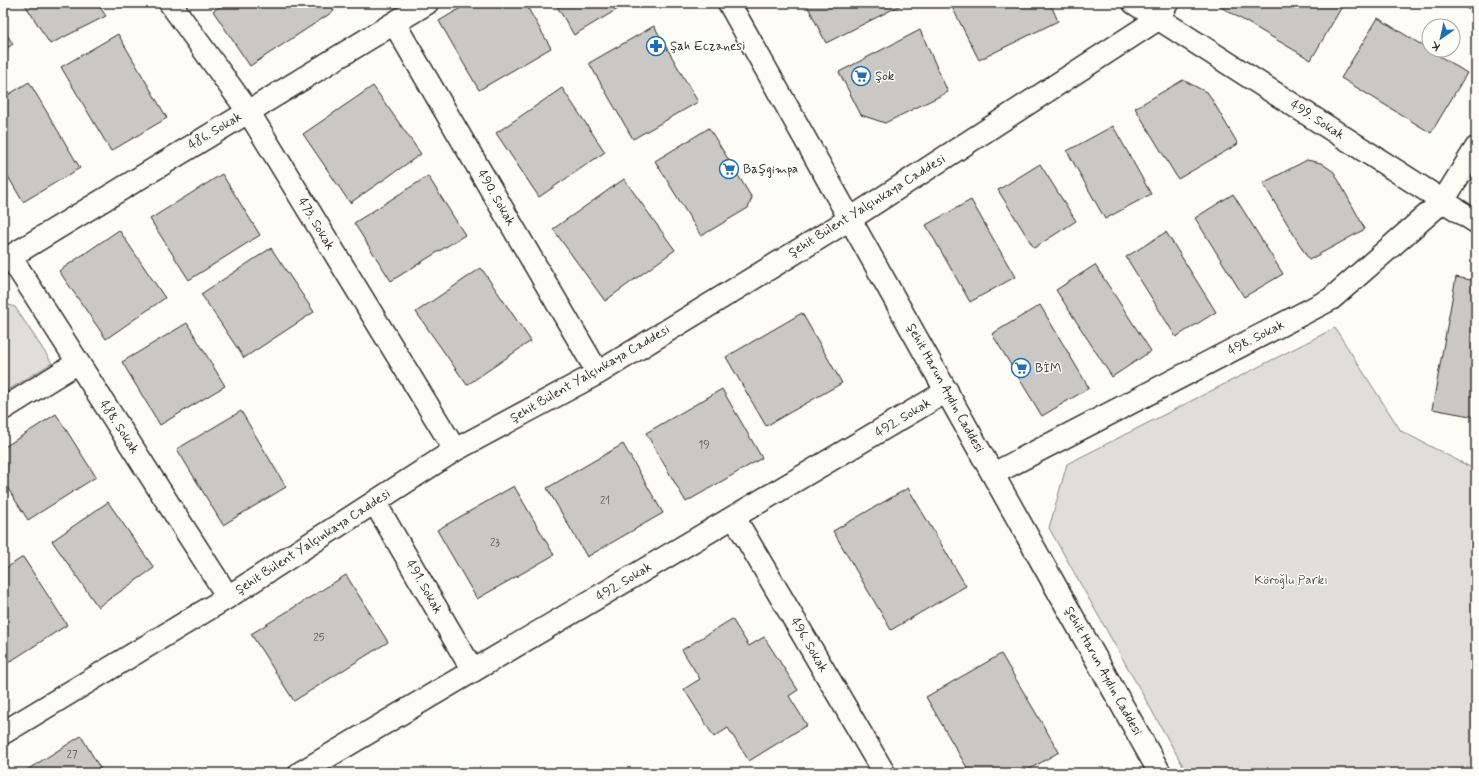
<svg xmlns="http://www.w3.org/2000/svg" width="1479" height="776" font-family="Mynerve,sans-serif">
<rect width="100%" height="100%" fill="#fdfcf7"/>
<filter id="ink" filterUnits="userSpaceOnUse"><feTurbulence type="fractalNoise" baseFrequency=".025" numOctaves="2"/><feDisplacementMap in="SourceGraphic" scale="8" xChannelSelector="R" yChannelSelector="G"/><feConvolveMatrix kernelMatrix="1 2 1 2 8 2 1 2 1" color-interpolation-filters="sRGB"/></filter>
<g filter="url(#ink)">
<path fill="#dfdeda" stroke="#858482" d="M3,303l12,4 37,56 -49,30z
M1335,328l66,103 75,39v303h-289l-138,-245 18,-64z"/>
<path fill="#c9c8c4" stroke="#2b2b2b" d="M24,3h73l9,13 -56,28z
M226,3h103l5,8 -84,55 -37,-55z
M469,3h56l26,45 -72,42 -40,-69z
M555,3h73l-54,32z
M806,3h99l-79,40z
M950,3h100l8,18 -79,39z
M1221,3h123l-33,57 -92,-54z
M1458,3h18v11z
M1378,18l89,55 -36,60 -90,-55z
M654,26l44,76 -65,37 -44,-76z
M3,29l10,15 -10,7z
M920,30l28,62 -63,31 -24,-8 -22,-43z
M118,34l49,84 -56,33 -50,-84z
M1183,80l25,13 30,51 -60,35 -43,-71z
M29,82l51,86 -57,34 -20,-34v-70z
M373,86l48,68 -71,49 -47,-69z
M562,88l43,64 -66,45 -43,-64z
M1113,126l38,68 -46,25 -38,-68z
M709,128l43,70 -4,10 -47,28 -46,-75z
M1307,160l14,3 13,9 31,57 -56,31 -46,-77z
M1040,164l36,57 -42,27 -36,-58z
M222,174l38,61 -71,45 -39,-61z
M428,176l37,59 -74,46 -37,-58z
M624,179l51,71 -70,51 -52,-72z
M1233,194l50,80 -39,23 -49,-79z
M971,200l44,77 -45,25 -44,-77z
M119,230l46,68 -59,41 -47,-68z
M1166,232l50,80 -40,25 -50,-80z
M271,248l43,64 -70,46 -43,-64z
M1095,265l56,86 -39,26 -56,-87z
M481,268l50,73 -64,44 -51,-73z
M1456,277l20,4v136l-44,-8z
M1040,305l49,83 -47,28 -50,-82z
M802,313l40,70 -76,43 -40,-69z
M187,323l38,63 -65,39 -38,-63z
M722,389l40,69 -76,44 -40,-69z
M241,411l45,76 -63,38 -46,-76z
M56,414l40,63 -68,43 -25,-39v-33z
M623,444l40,69 -76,44 -40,-69z
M514,486l40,69 -77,44 -40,-69z
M908,488l58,98 -75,44 -58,-99z
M108,502l46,66 -56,39 -46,-66z
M23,557l44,68 -64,41v-96z
M346,575l42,67 -94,59 -43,-67z
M732,619l17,27 15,-9 34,53 -9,6 18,29 -58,36 -21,-33 -14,9 -30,-48 16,-10 -18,-29z
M1001,654l58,98 -36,21h-53l-44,-76z
M81,736l22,37h-81z"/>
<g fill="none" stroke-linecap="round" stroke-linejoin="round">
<g stroke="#2b2b2b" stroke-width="25">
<path id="minor" d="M170,3l78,108 207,339
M1134,3l342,219
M394,23l204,350
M10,256l218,341
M3,261l424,-258
M3,409l74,-46
M993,474l338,-175 112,-98 33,-53
M375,503l98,168
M734,517l150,256
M3,733l225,-136 227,-147 143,-77 252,-154 308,-200 9,-16
M300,773l647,-382"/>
</g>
<g stroke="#2b2b2b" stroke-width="25">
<path id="major" d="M729,3l431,770"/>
</g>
<use href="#minor" stroke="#fdfcf7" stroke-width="22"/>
<use href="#major" stroke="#fdfcf7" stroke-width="22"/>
</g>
</g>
<defs>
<g id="pharmacy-ring" transform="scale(1)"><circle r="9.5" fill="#fdfcf7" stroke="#1f6fb2" stroke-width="1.5"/><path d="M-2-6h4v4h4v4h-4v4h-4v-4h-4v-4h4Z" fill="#1f6fb2"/></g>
<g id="supermarket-ring" transform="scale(1)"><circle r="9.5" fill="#fdfcf7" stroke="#1f6fb2" stroke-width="1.5"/><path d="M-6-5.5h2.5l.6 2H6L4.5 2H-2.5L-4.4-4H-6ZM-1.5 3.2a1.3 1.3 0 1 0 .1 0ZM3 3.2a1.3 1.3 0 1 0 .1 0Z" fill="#1f6fb2"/></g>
</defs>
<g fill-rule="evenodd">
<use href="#pharmacy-ring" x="656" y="46"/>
<use href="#supermarket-ring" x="861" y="76"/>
<use href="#supermarket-ring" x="729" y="169"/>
<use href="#supermarket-ring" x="1021" y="368"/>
</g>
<g text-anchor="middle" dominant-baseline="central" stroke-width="3" stroke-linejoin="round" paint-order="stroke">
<g font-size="11" fill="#525251">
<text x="704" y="445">19</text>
<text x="605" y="501">21</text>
<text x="495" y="543">23</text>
<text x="319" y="638">25</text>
<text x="72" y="755">27</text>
</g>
<g font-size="13" fill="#2b2b2b" stroke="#fdfcf7" text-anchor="start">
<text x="670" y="46">Şah Eczanesi</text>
<text x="875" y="76">Şok</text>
<text x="743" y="169">Başgimpa</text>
<text x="1035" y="368">BİM</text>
</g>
<g font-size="13" fill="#2b2b2b" stroke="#fdfcf7">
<text transform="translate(1317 120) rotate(33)">499. Sokak</text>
<text transform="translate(215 131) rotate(-31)">486. Sokak</text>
<text transform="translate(496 198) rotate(60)">490. Sokak</text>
<text transform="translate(867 206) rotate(-32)">Şehit Bülent Yalçınkaya Caddesi</text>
<text transform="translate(316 224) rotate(59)">473. Sokak</text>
<text transform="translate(1256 338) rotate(-27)">498. Sokak</text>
<text transform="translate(590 374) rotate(-30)">Şehit Bülent Yalçınkaya Caddesi</text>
<text transform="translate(945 388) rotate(61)">Şehit Harun Aydın Caddesi</text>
<text transform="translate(903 418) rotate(-31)">492. Sokak</text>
<text transform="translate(119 427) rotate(57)">488. Sokak</text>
<text transform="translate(313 542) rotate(-33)">Şehit Bülent Yalçınkaya Caddesi</text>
<text transform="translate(624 582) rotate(-31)">492. Sokak</text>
<text transform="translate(424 587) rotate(60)">491. Sokak</text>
<text transform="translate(809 645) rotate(60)">496. Sokak</text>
<text transform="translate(1103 671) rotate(61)">Şehit Harun Aydın Caddesi</text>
</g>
<g font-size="13" fill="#585857" stroke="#fdfcf7">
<text x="1291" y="580">Köroğlu Parkı</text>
</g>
</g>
<rect width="1479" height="776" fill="none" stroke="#fdfcf7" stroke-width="16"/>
<rect x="8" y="8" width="1463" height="760" fill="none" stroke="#2b2b2b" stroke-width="1.5" filter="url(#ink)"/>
<g transform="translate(1441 38) rotate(214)"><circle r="19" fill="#fdfcf7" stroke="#a9a8a5"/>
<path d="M0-3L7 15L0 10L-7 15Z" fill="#1f6fb2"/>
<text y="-6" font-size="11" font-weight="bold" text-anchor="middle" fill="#2b2b2b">K</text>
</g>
</svg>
